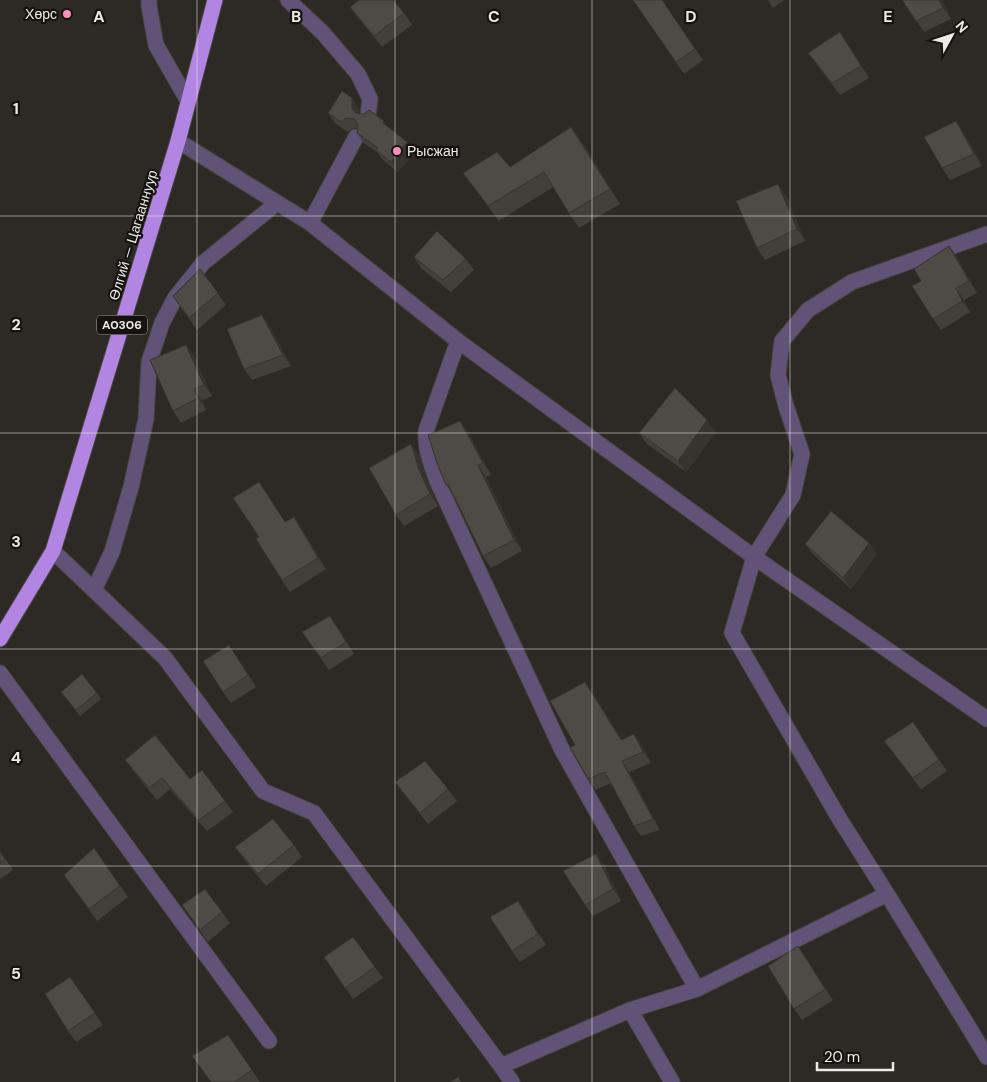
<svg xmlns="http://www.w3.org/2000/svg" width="987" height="1082" font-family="'DM Sans',sans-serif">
<rect width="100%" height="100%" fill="#2d2a25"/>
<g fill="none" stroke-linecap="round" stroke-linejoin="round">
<g stroke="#484540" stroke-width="17">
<path id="minor" d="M149,0v6l7,39 32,56
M288,0l35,33 35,41 12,25 -2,16
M178,141l132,82 148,118 296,216 233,162
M310,223l46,-86
M987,234l-135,48 -44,28 -26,31 -4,34 8,31 16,48 -9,41 -39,62 -22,76 107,185 48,76 100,163
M458,341l-32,90c-1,20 5,32 11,50l125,269 135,239
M53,551l112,107 98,133 51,22 187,253 11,16
M94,590l18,-38 19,-65 15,-68 3,-57 13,-39 13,-25 28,-35 74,-60
M0,673l269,368
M630,1010l42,72
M501,1066l129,-56 67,-21 190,-95"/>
</g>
<g stroke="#484540" stroke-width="17">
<path id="highway" d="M0,639l53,-88 125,-410 37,-141"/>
</g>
<use href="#minor" stroke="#635277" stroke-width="15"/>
<use href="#highway" stroke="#b285e2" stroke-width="15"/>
</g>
<path fill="#43403b" d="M633,0h29l41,60 -19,14z
M768,0h16l-11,8z
M902,0h40l9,19 -27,13z
M350,7l54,6 8,12 -30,22 -24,-29z
M848,44l21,34 -29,17 -32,-42z
M359,108v6l30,13 18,15 7,10 -16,20 -15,-12 -5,-7 -14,-10 -7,-10 1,-5h-3l-3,1 -4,3 -13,-9 -7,-10z
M964,133l18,33 -32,14 -8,-12z
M582,142l38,62 -41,24 -10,-15 -16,-26 -54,34 -36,-48 47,-6z
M786,196l19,45 -40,19 -8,-12z
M949,246l8,11 20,36 -13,7 6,12 -29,18 -8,-11 -12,-38z
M414,257l52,2 8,11 -23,22 -29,-23z
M200,269l26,36 -29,25 -24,-34z
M270,327l21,39 -39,14 -8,-11z
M186,345l8,12 18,39 -10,4 4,10 -25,13 -8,-12z
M468,432l23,43 -5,2 36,74 -31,17 -8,-12 -30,-62 -7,-9z
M716,432l-30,40 -39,-28 -8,-11z
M419,455l9,29 10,22 -34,20 -8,-11z
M294,517l8,12 24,40 -36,23 -8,-12 4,-58z
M869,543l8,11 -26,35 -37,-34 -9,-11z
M338,627l16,27 -25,16 -27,-38z
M229,645l27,42 -25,16 -8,-11z
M61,692l36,1 4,6 -21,17z
M593,693l28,46 21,6 9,18 -22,9 31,58 -19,6 -7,-10 -23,-43 -16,7 -7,-11 -13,-34z
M913,722l34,49 -26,18 -37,-48z
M125,760l100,41 8,11 -26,19 -37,-42 -13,11 -23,-28z
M395,782l53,7 9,12 -29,23 -25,-31z
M294,845l8,12 -36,29 -23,-28 -8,-11z
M94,848l34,49 -31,24 -33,-46z
M0,851l13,19 -13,9z
M596,854l8,11 17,36 -28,15 -8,-11z
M518,901l8,11 20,33 -26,17 -8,-11z
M182,905l40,7 8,11 -22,19z
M324,957l51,10 8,11 -30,21z
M806,958l27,42 -31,20 -8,-11z
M70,977l33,48 -27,17 -8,-11z
M228,1035l32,47h-49z"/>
<path fill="#373430" d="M939,0h3l9,19 -8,-11z
M840,32l8,12 21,34 -8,-12z
M352,98l7,10v10l-7,-10z
M956,121l8,12 18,33 -8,-12z
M571,127l11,15 38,62 -10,-15z
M407,142l7,10 -16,20 -7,-10z
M778,184l8,12 19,45 -8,-12z
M949,246l8,11 20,36 -8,-12z
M956,288l8,12 6,12 -8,-11z
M262,315l8,12 21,39 -8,-11z
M186,345l8,12 18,39 -8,-11z
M194,389l8,11 4,10 -8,-12z
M707,420l9,12 -30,40 -8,-11z
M460,421l8,11 23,43 -8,-12z
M411,444l8,11 9,29 10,22 -8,-12 -10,-22z
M478,465l8,12 36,74 -8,-11z
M294,517l8,12 24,40 -8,-11z
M869,543l8,11 -26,35 -8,-11z
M330,616l8,11 16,27 -8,-12z
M585,682l8,11 35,57 -7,-10z
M634,734l8,11 9,18 -8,-11z
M622,761l7,11 31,58 -7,-11z
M596,854l8,11 17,36 -8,-12z
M518,901l8,11 20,33 -8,-11z
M798,946l8,12 27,42 -8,-11z"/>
<path fill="#4e4a45" stroke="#373430" d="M359,0h34l11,13 -30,23 -24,-29z
M633,0h29l33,49 -19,13z
M902,0h37l4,8 -27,13z
M840,32l21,34 -29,17 -24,-30z
M342,91l10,7v10l3,4 4,2h5l5,-4 15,11 -1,2 24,19 -16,20 -15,-12 2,-2 -21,-15 1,-7 -1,-4 -3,-3 -6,-1 -4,1 -3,3 -13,-9z
M956,121l18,33 -32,14 -18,-31z
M571,127l39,62 -41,24 -25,-41 -56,34 -25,-33 34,-21 13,15z
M778,184l19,45 -40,19 -21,-47z
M437,231l29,28 -23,21 -29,-23z
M949,246l20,35 -13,7 6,13 -29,18 -21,-33 9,-5 -7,-12z
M200,269l18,24 -29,25 -16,-22z
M262,315l21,40 -39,14 -17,-40z
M186,345l18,40 -10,4 4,9 -25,13 -23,-51z
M675,388l32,32 -29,41 -39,-28z
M460,421l23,42 -5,2 36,75 -31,16 -35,-72 -2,1 -8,-19 -10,-31z
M411,444l9,28 10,22 -34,21 -27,-47z
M259,482l26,40 9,-5 24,41 -36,22 -26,-41 3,-2 -26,-39z
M831,511l38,32 -26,35 -38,-34z
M330,616l16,26 -25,16 -19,-26z
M229,645l19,30 -25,17 -20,-31z
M82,674l15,19 -21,17 -15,-18z
M585,682l36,58 13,-6 9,18 -21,9 31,58 -19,7 -29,-54 -17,7 -18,-32 5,-2 -25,-44z
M913,722l26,38 -26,18 -29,-37z
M155,735l35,44 12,-9 23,31 -26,19 -37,-42 -13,10 -24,-28z
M425,761l23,28 -28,24 -25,-31z
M273,819l21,26 -36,29 -23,-27z
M94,848l26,38 -31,23 -25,-34z
M0,852l5,7 -5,3z
M596,854l17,35 -28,16 -22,-34z
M205,889l17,23 -22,18 -18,-25z
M518,901l20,33 -26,17 -22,-34z
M353,937l22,30 -30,21 -21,-31z
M798,946l27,43 -31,20 -26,-43z
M70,977l25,36 -27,18 -23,-37z
M228,1035l24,35 -18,12h-23l-19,-26z
M458,1077l3,5h-11z"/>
<path fill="none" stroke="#eceae7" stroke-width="1" stroke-opacity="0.55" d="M197,0v1082M395,0v1082M592,0v1082M790,0v1082M0,216h987M0,433h987M0,649h987M0,866h987"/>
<g fill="#fe8ebc" stroke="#141310" stroke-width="2">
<circle cx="67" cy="14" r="5"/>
<circle cx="397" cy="151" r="5"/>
</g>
<g text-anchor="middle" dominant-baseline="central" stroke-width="4.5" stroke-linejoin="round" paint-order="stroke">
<rect fill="#141310" stroke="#abaaa6" stroke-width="1" x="97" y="315.5" width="50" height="19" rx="4"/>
<g font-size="12" font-weight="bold" fill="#eceae7">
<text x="122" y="325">A0306</text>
</g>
<g font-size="14" fill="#eceae7" stroke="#141310" text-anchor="end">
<text x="57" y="14">Хөрс</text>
<text x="407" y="151" text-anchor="start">Рысжан</text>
</g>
<g font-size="14" fill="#eceae7" stroke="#141310">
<text transform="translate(133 235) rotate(-73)">Өлгий — Цагааннуур</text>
</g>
</g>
<g font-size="16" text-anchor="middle" font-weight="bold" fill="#eceae7" stroke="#141310" stroke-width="4.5" stroke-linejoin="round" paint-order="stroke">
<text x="99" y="22">A</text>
<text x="296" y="22">B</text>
<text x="494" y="22">C</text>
<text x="691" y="22">D</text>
<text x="888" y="22">E</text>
<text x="16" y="114">1</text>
<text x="16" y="330">2</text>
<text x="16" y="547">3</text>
<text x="16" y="763">4</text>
<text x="16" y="979">5</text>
</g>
<g transform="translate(952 35) rotate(50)" stroke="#141310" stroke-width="4" paint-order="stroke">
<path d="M0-4L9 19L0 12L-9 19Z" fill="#eceae7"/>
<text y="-8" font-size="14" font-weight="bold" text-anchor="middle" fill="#eceae7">N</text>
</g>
<path d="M817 1062v8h76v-8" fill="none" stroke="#eceae7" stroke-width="2.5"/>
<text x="824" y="1062" font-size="15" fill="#eceae7" stroke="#141310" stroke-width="4" paint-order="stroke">20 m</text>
</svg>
